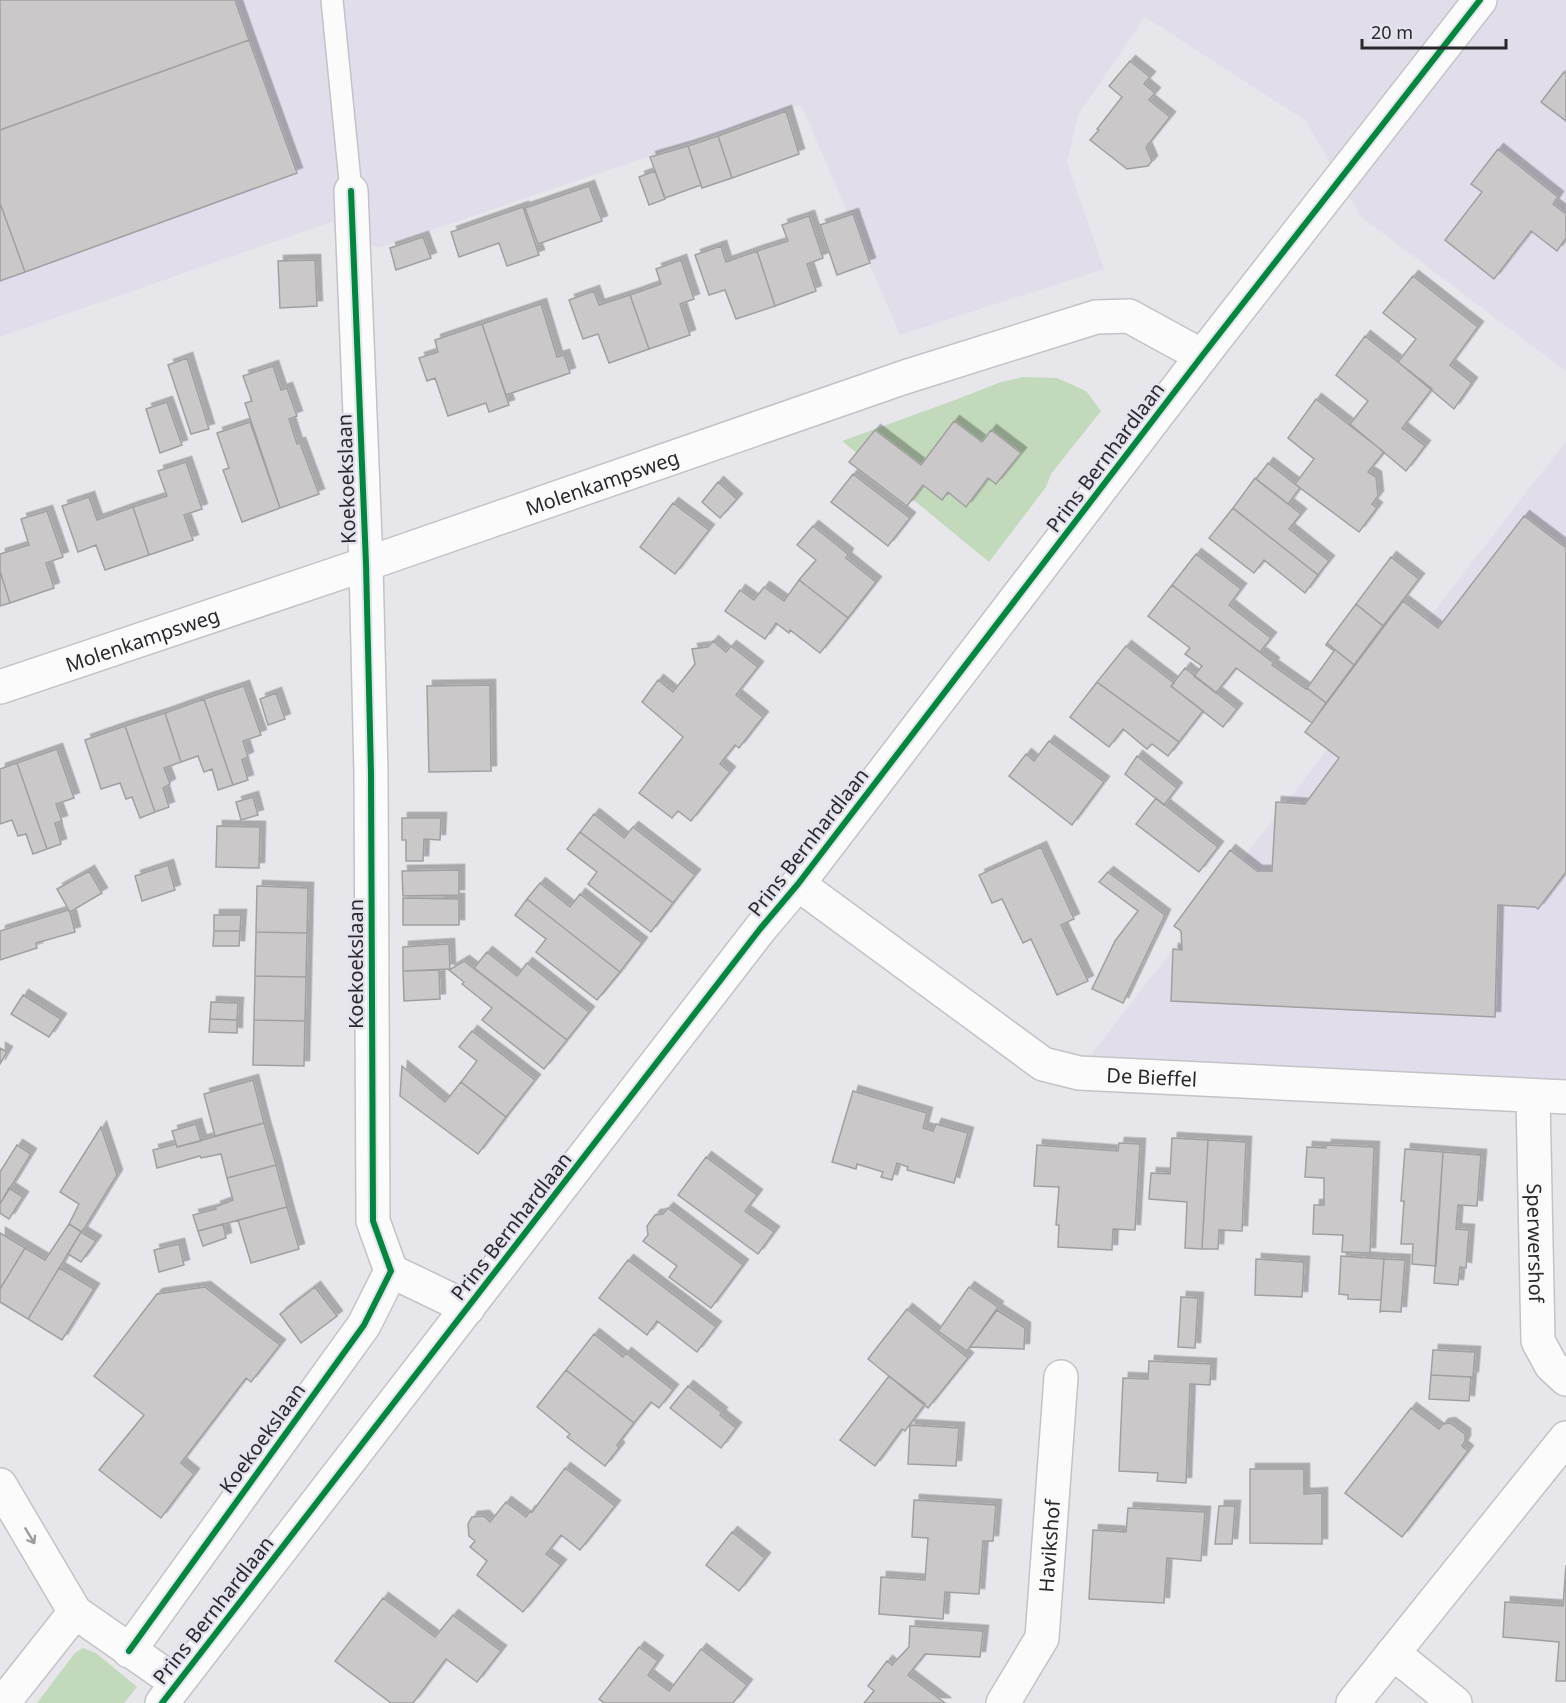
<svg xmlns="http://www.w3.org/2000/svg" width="1566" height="1703" font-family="'Noto Sans',sans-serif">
<defs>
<filter id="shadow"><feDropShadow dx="5.5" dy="-5.5" stdDeviation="0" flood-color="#0004"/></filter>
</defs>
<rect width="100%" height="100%" fill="#e6e6eb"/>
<path fill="#e2ddeb" d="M0,0h1566v371l-206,-155 -54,-95 -161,-104 -67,98 -11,47 37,107 -204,66 -99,-230 -423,143 -47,-26 -331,115z
M1566,441v656l-487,-24 15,-22z"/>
<path fill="#c2dabb" d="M1023,377l34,1 29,13 15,20 -50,63 -5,13 -57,75 -147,-121 113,-41 46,-18z
M83,1648l13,5 41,34 -13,16h-87l38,-50z"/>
<path fill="#cac8c9" stroke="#a1a0a1" stroke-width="1.5" filter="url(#shadow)" d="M0,0h235l14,40 -249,90z
M249,40l48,133 -272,99 -25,-69v-73z
M1130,61l20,16 -6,7 11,9 -6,7 21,17 -24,30 6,14 -4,5 -21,3 -37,-29 9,-10 -2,-1 25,-32 -13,-11z
M1564,72l2,2v47l-25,-19z
M786,111l13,43 -67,24 -14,-42z
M718,136l14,42 -30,10 -14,-42z
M688,146l13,39 -36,13 -15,-41z
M1498,149l60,48 -5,7 13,10v24l-9,13 -26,-20 -37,48 -49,-39 37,-48 -11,-8z
M655,171l10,28 -16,6 -10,-28z
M589,186l13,35 -64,23 -13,-36z
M0,203l25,69 -25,9z
M523,207l16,48 -32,11 -8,-23 -40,14 -8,-25z
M853,214l17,49 -33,12 -17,-50z
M809,216l14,42 -16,6 9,27 -41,15 -18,-55 31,-10 -6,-16z
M423,237l8,21 -35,12 -6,-22z
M721,246l5,16 31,-11 18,55 -39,13 -11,-29 -16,5 -14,-40z
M315,260l2,46 -37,2 -2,-47z
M681,260l13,39 -14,5 10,31 -41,14 -19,-54 31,-11 -5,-15z
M1413,276l65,51 -28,38 22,18 -18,26 -56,-47 18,-23 -33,-26z
M594,291l5,14 31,-10 19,54 -40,14 -11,-29 -15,5 -14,-39z
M541,304l16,53 7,-2 6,18 -64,22 -24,-71z
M482,324l27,81 -20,7 -3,-9 -38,13 -13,-38 -8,3 -8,-23 19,-6 -3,-12z
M1365,336l67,53 -30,39 23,18 -19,25 -56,-47 18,-23 -32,-26z
M187,358l22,71 -18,5 -23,-69z
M273,366l8,24 6,-2 10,28 -8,3 8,25 3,-1 19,51 -39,14 -35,-105 7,-2 -9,-25z
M1316,399l68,53 -16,20 8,5 2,19 -6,8 5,4 -18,24 -64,-48 19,-25 -26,-21z
M167,402l15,43 -22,8 -14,-44z
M954,421l28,21 9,-12 30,23 -25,31 -8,-6 -22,29 -18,-15 -6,8 -19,-15 -16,21 -58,-44 26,-32 46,35z
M250,422l30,86 -38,14 -19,-52 6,-2 -12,-35z
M186,462l16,47 -18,6 9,25 -44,15 -16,-48 34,-11 -9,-25z
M1268,463l32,25 -12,16 -32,-25z
M853,474l57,44 -22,28 -57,-44z
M1255,478l46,36 -12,15 40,32 -11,14 -85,-67z
M718,482l19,17 -17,19 -18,-16z
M89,497l8,23 36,-13 16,48 -44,15 -9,-25 -18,7 -16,-46z
M673,503l36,27 -34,44 -35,-27z
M1233,508l85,67 -13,18 -41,-33 -10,13 -45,-35z
M47,511l16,46 -17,6 8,25 -44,15 -10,-32v-17l29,-9 -8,-26z
M1524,516l42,32v324l-28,37 -3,-2 -37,-2 -3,112 -324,-16 2,-52 9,1 -1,-19 -7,-5 56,-76 27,21h15l4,-69 29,2 34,-46 -34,-26 98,-131 35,27z
M813,526l35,28 -2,4 30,24 -28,36 -49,-38 17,-20 -19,-15z
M1196,554l45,35 -12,16 42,33 -11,14 -88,-67z
M1391,557l28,22 -36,47 -27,-22z
M0,571l10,32 -10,3z
M799,580l49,38 -28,35 -30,-23 -1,3 -13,-10 -11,16 -40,-28 15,-21 14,10 10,-13 20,14z
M1172,585l102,78 -2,2 34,24 1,-1 19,15 -14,20 -76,-55 -20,25 -22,-17 8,-10 -17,-12 5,-6 -42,-32z
M1356,604l27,22 -29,39 -27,-22z
M713,641l13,11 5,-6 27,21 -22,28 27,22 -24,31 -4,-3 -15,19 10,8 -39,49 -13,-10 -6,7 -33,-25 44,-56 -41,-35 16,-22 15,12 22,-28 -3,-15 16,-2z
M1327,643l27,22 -28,38 -19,-15 27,-37 -8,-6z
M1126,646l48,37 -3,3 32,25 -24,31 -82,-60z
M1185,668l52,41 -14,18 -52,-41z
M1097,682l82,60 -11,14 -16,-12 -5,5 -24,-20 -14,18 -39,-30z
M490,685l1,86 -62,1 -2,-86z
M244,686l17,49 -18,6 5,16 -6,3 6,20 -15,5 -29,-86z
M276,693l9,26 -17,6 -8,-26z
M204,699l29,86 -15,5 -6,-21 -8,3 -6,-16 -17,6 -16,-49z
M165,713l16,49 -17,6 6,16 -7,4 6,19 -14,5 -30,-86z
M125,726l30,86 -15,6 -8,-21 -6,2 -6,-16 -19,6 -16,-49z
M1049,741l55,41 -32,43 -63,-49 17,-22 8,7z
M57,749l17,49 -18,6 6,17 -7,2 6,21 -14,5 -30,-86z
M1137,756l40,32 -13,17 -39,-31z
M17,763l30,86 -14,5 -7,-20 -8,2 -6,-16 -12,4v-55z
M253,797l5,18 -17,5 -5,-18z
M1156,798l62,49 -19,25 -63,-48z
M594,814l30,24 9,-11 62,48 -22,28 -93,-71z
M402,818h39l-1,22 -16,-1 -1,22h-17v-21h-4z
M217,826l43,1 -1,41 -43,-1z
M580,832l93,71 -22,29 -63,-48 9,-12 -30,-23z
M1041,847l33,72 -13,6 27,56 -31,14 -26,-56 -8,4 -21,-44 -10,4 -13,-28z
M168,865l7,25 -33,11 -7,-25z
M459,870v25l-56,1 -1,-25z
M89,871l13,22 -32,19 -13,-23z
M1108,872l57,43 -42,88 -31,-14 23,-48 23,-30 -39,-29z
M540,883l30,24 10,-13 62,49 -22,29 -93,-73z
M257,886l51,2 -1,45 -51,-1z
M403,898l56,1v26h-56z
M527,899l93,73 -23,28 -61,-48 10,-13 -31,-24z
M68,910l2,2 5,20 -39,11 1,5 -37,12v-29z
M214,915h27l-1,16h-26z
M214,931h26l-1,15h-26z
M256,932l51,1 -1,44 -51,-1z
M449,944l1,25 -47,2v-24z
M487,952l30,24 10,-13 62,49 -22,28 -93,-72z
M464,961l103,79 -23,29 -62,-49 10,-12 -30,-24 2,-2 -15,-12z
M439,970l1,29 -36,2 -1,-30z
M255,976l51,1 -1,44 -51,-1z
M23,995l38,24 -12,18 -38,-23z
M211,1002l27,1 -1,17 -27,-1z
M210,1019l27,1v13l-28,-1z
M254,1020l51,1 -1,45 -51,-1z
M472,1031l63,49 -29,37 -45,-35 16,-21 -18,-14z
M0,1048l7,4 -7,12z
M402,1066l43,36 16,-20 45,35 -28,37 -78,-58z
M253,1080l11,43 -49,13 -11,-42z
M853,1091l74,22 -4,15 10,3 3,-7 32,9 -14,50 -47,-13 1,-3 -11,-4 -5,17 -11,-3 2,-5 -26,-8 -1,5 -24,-7z
M264,1123l12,42 -49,13 -6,-24 -20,4 -1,-2 -43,12 -4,-18 23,-6 1,3z
M196,1124l5,17 -24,6 -5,-16z
M101,1127l16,48 -35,57 -13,-8 10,-20 -19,-12z
M1172,1138l36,2 -6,109 -17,-1 2,-46 -38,-3 2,-26 19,1z
M1208,1140l38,2 -4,89 -23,-1 -1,19h-16z
M1119,1143l21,1 -5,86 -22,-1 -1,21 -54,-3 1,-22h-3l3,-38 -25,-1 3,-41 81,6z
M17,1145l14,9 -31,50v-32z
M1326,1145l48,2 -4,106 -28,-1 1,-17 -30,-1 1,-29h10v-27l-19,-1 2,-30 19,1z
M1405,1149l38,3 -7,114 -24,-2 1,-20h-12l3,-43h-3z
M1443,1152l38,3 -4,51 -19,-1 -2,24 13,1 -3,38 -6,-1 -2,18 -24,-2z
M706,1157l51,38 -12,16 29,21 -16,22 -80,-59z
M276,1165l11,42 -89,24 -5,-16 23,-6 -1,-2 18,-7 -6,-22z
M9,1188l14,9 -14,22 -9,-6v-9z
M287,1207l12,42 -48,14 -13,-43z
M668,1208l75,57 -32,43 -42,-31 8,-11 -34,-25 5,-6 -1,-9 8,-11 8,-1z
M69,1224l12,8 -53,87 -28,-17v-13l25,-41 20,12z
M223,1224l3,14 -23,8 -5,-15z
M81,1232l15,9 -15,21 -13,-8z
M0,1233l25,15 -25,41z
M179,1244l5,21 -25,7 -5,-22z
M1341,1256l43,3 -3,41 -33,-1v-4l-9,-1z
M1256,1259l48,3 -2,35 -47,-2z
M1384,1259l21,1 -4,52 -21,-1v2z
M628,1260l88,67 -19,25 -40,-31 -10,14 -48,-37z
M59,1268l35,21 -32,51 -34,-21z
M205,1287l75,58 -29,37 -5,-4 -65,85 13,11 -33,44 -62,-48 45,-55 -50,-39 63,-82z
M315,1287l22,29 -36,27 -21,-29z
M969,1287l29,20 -31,44 -29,-20z
M1181,1297l17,1 -3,50 -17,-1z
M907,1309l61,49 -40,50 -60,-49z
M997,1310l28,18 -1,21 -54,-2z
M594,1334l29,23 3,-4 47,37 -14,18 -8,-6 -17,21 -68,-53z
M1433,1350l42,2 -2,25 -42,-2z
M1149,1361l62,3 -1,21 -20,-1 -4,99 -29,-2 1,-8 -39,-2 4,-93 25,1z
M566,1370l68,53 -17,22 2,3 -14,18 -38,-29 3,-3 -33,-27z
M1431,1375l40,2 -2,24 -40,-2z
M889,1376l36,28 -20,27 -3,-2 -27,37 -35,-26z
M688,1386l34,27 -2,2 16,13 -15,20 -51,-40z
M1411,1408l28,21 4,-5 7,-1 15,11v7l-3,5 6,5 -66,86 -57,-44z
M910,1425l49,3 -3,38 -48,-2z
M565,1468l50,38 -35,44 -19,-15 -15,19 15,11 -38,47 -46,-37 10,-14 -17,-14 5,-6 -6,-5 -1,-12 4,-7 12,-1 6,6 16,-20 20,15 4,-6 2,1z
M1250,1469h54v25l18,-1v51l-72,-1z
M914,1500l82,5 -3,36h-10l-4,53 -34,-2 -2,27 -64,-5 2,-37 44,3 3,-42 -16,-1z
M1219,1506h16l-3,38h-17z
M1128,1508l77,4 -4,49 -34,-3 -3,45 -75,-4 4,-69 33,2z
M732,1532l33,26 -26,33 -33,-26z
M1566,1565v116h-10l3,-39 -56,-5 2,-35 58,4z
M383,1598l52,39 18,-22 48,36 -24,31 -31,-23 -33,44h-22l-56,-42z
M910,1626l73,5 -3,26 -55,-3 -17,21 37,28h-81l10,-12 -6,-5 19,-25 5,4 17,-18z
M639,1647l19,14 -10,14 21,16 32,-42 46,36 -14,18h-129l-5,-4z"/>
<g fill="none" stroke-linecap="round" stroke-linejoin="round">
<g stroke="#c3c3c7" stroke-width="24">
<path id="lane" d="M332,0l19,191"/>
</g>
<g stroke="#c3c3c7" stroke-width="36">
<g id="street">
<path id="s1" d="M0,687l366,-123 539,-187 191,-60 33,-1 73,40"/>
<path id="s2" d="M798,884l245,180 36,9 487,24"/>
<path id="s3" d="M1533,1096l5,245 13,24 15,14"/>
<path d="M391,1271l77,37"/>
<path d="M0,1485l75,127 102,71"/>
<path d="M129,1651l235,-326 27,-54 -18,-50 -2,-448 -5,-209 -15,-373"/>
<path d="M1393,1653l62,50"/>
<path d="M3,1703l72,-91"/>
<path id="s4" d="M1003,1703l39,-65 19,-261"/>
<path d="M1353,1703l213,-265"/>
</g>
</g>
<g stroke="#c3c3c7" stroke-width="36">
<path id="secondary" d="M162,1703l598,-774 38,-45 404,-528 278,-356"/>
</g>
<use href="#lane" stroke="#fbfbfc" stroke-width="21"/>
<use href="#street" stroke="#fbfbfc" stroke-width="33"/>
<use href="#secondary" stroke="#fbfbfc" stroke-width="33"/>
<g stroke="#e4e3ee" stroke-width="10">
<path id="cycleway" d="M129,1651l235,-326 27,-54 -18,-50 -2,-448 -5,-209 -15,-373
M162,1703l598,-774 38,-45 404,-528 278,-356"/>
</g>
<use href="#cycleway" stroke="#00873e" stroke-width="6"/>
</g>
<defs><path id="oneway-shaft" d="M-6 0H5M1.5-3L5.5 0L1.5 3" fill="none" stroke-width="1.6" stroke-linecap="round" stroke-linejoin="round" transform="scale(1.5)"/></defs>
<use stroke="#9c9c9f" href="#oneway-shaft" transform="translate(30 1536) rotate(59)"/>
<g text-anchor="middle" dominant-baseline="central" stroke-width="5" stroke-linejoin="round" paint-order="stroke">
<g font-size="20" fill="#29292d" stroke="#e4e3ee">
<text transform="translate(1105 457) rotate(-53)">Prins Bernhardlaan</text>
<text transform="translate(346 479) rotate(-92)">Koekoekslaan</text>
<text stroke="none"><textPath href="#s1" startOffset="636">Molenkampsweg</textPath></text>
<text stroke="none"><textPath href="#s1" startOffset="150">Molenkampsweg</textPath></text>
<text transform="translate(808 842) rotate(-52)">Prins Bernhardlaan</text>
<text transform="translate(355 964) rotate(-90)">Koekoekslaan</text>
<text stroke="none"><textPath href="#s2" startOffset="414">De Bieffel</textPath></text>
<text transform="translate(511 1226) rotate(-52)">Prins Bernhardlaan</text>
<text stroke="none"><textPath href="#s3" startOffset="147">Sperwershof</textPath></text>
<text transform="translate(262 1438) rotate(-54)">Koekoekslaan</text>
<text stroke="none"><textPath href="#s4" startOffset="168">Havikshof</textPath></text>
<text transform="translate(213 1610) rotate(-52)">Prins Bernhardlaan</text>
</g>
</g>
<path d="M1362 39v9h144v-9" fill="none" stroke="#29292d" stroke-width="3"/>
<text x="1371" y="39" font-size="18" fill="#29292d" stroke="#e4e3ee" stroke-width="4.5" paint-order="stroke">20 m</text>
</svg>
